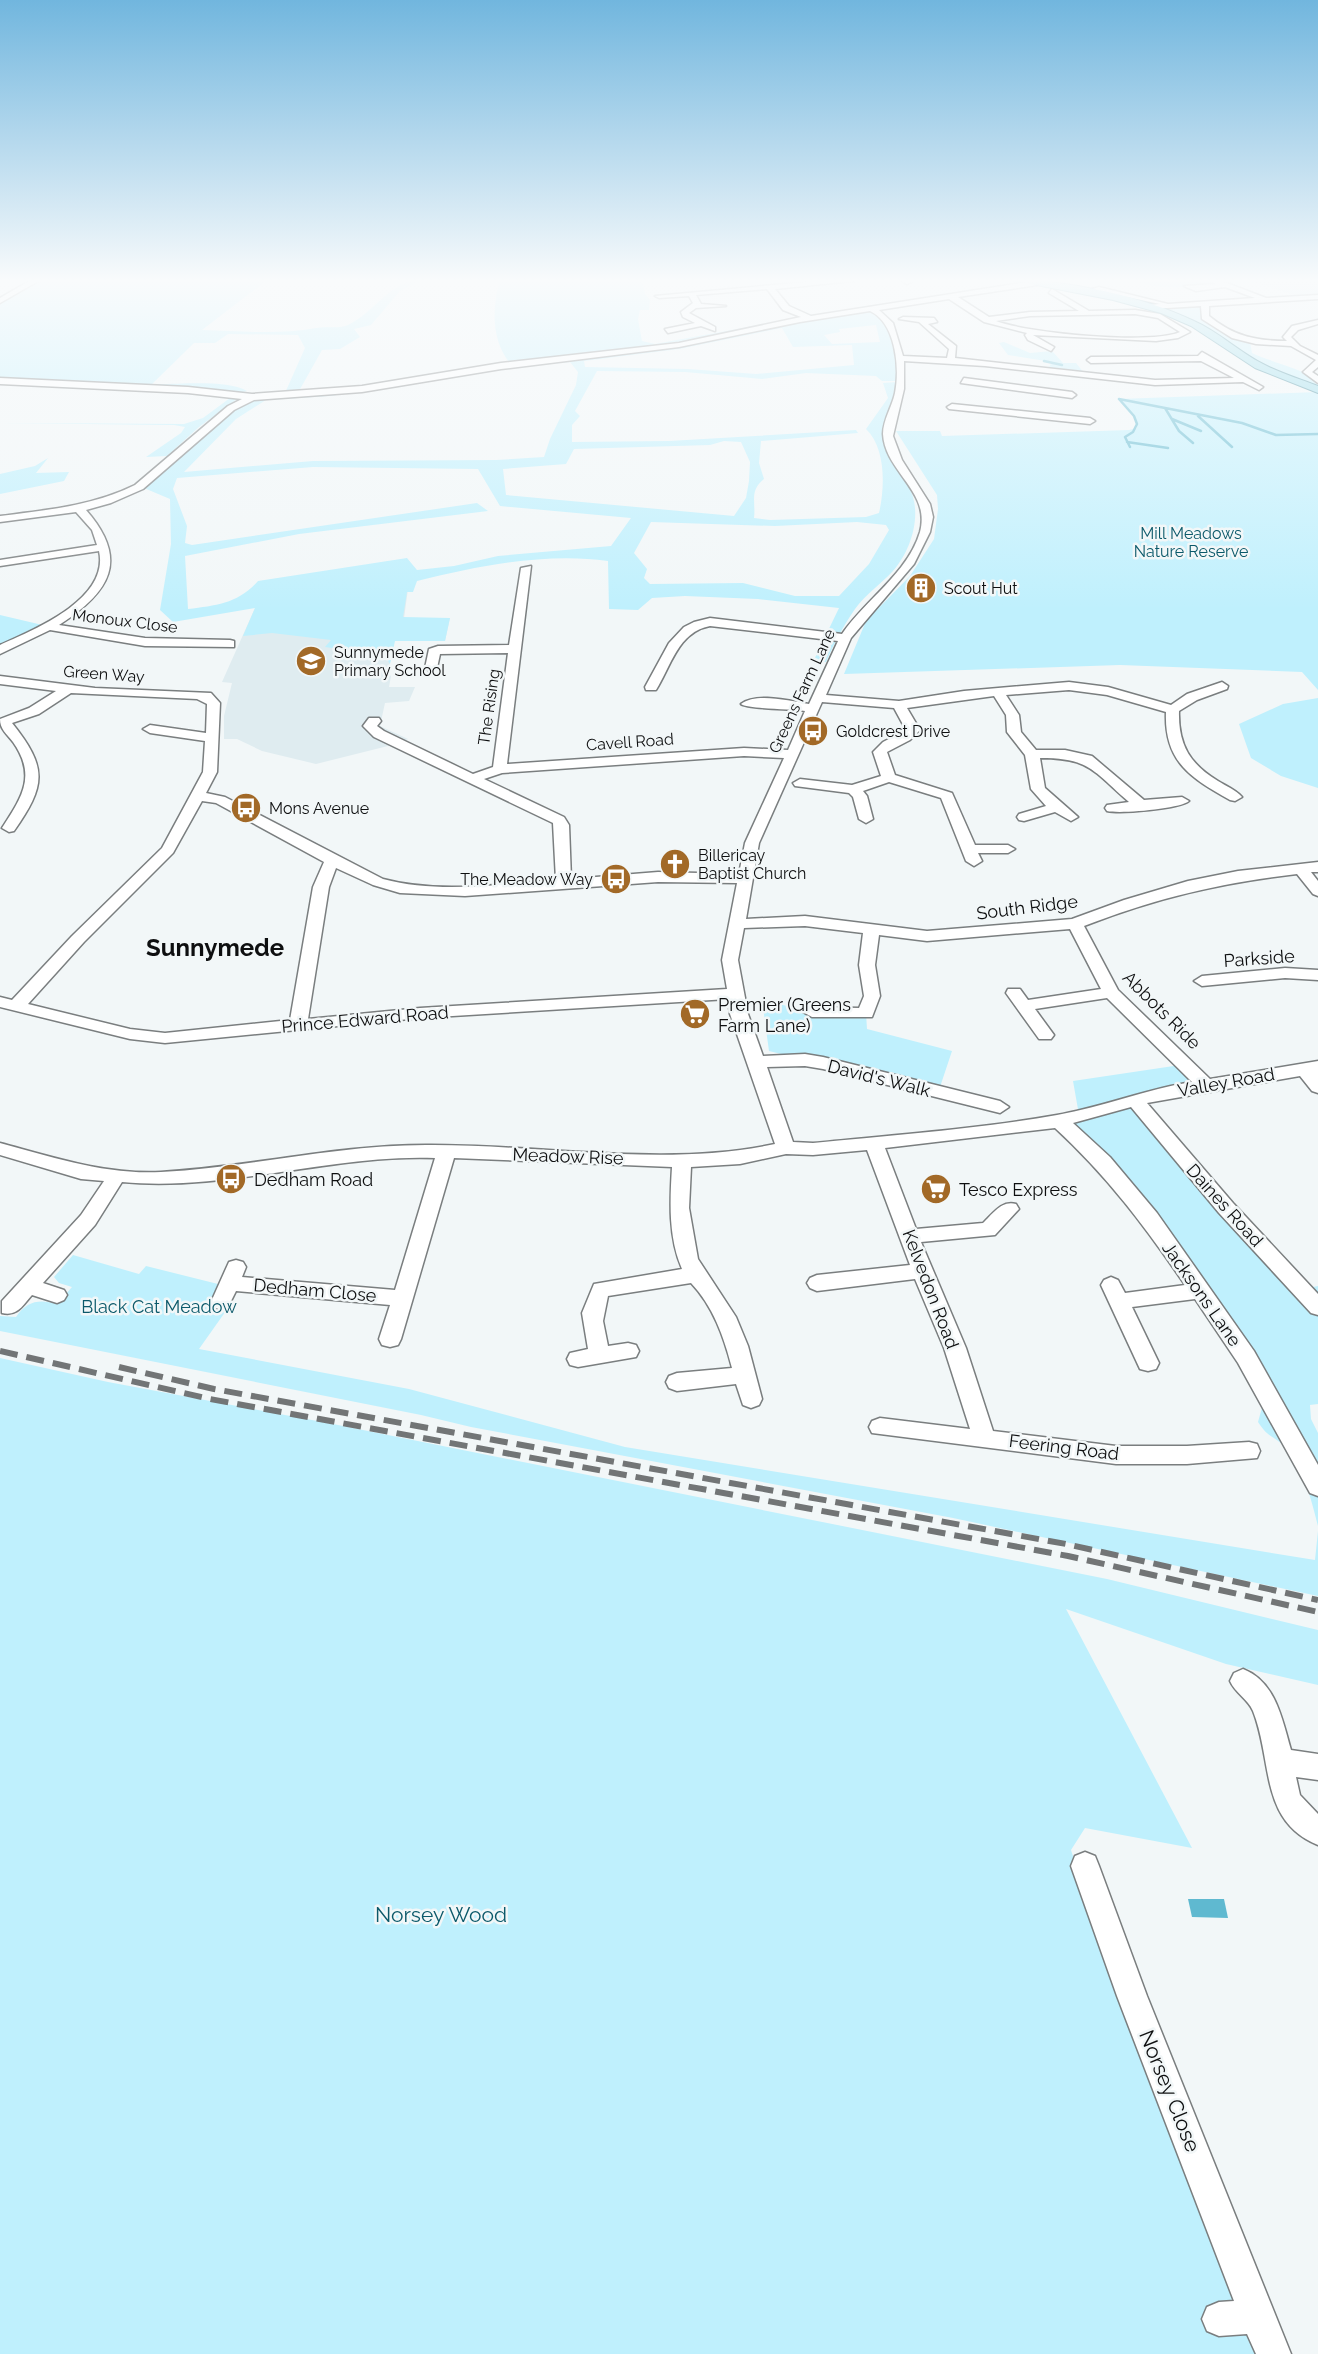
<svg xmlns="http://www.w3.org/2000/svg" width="1318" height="2354" font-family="Raleway,sans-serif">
<rect width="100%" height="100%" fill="#f2f7f8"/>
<path fill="#dfecf0" d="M1248,280h70v14l-18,3z
M267,581l142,1 -5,36h46l-5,23h-51l-6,33 3,2 -2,11h26l-6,14 -24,2 -5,23 28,13 -12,5 -80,20 -54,-13 -25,-12h-13v-23l8,-33 -10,-1z"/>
<path fill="#bff0fd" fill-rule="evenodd" d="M36,280h231l-65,50c38,1 77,5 114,-2 10,-2 22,1 32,-3 26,-12 43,-45 72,-45l-20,11 -29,34 -17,4 6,8 -20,12 -18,1 -23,41 51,-4 155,-24 -138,23 -82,7 20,-45 -7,-13 -70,-1 -13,9h-21l-42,41c25,1 74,-5 95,7l-12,3 6,2 -42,31 -32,29 -21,1 35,-24 4,-6 -11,-2 -174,-2 184,1 19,-6 27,-20 -91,-8 -139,-6v-83z
M500,280h142l3,14 5,6 -1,10h-9l-2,9 4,22 13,3 136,-25 17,1 64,-8c20,8 24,49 25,69h-15l-6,-5 -70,-3 -44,6 -77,-7 -88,-1 -22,40 5,5 -8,9v17l97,-1 187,-11 2,3 -97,8 -2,22 5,16c-15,12 -8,22 -10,39l16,2 96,-3 13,-4c6,-26 7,-65 -13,-84l22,-31 -5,-15 14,-1c-1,21 -16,38 -13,59 10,17 22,35 28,53 9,25 -2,58 -19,77 -12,13 -27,23 -38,38 -12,17 -21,35 -29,53h-13l26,-54 -81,-9 -73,-3 -33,2 -14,12 -29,-1 -1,-48c-62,-9 -130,5 -191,20l-4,11h-6l-4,25 47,1 -5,23h-50l-5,23 -5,-8 -60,-9 6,-7 -59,-7 -29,3 12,-28 -82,14 -13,-12 11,-66 -1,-45 -26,-11 75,-69 34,-20 76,-6 181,-30c-19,-23 -18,-56 -10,-83zM876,325l4,17 -48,2 -8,-9 16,-3 -1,-3zM782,328l11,19 59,-2 2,20 -98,9 -68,-5 -103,-2 -1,-6 95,-12zM570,362l8,10 -2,13 -26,54 -6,18 -48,3 -183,1 -129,11 52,-53 30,-19 64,-4 181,-28zM724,441l17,1 9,20 -1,19 -3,17 -12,18 -228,-21 -3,-26 63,-5 8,-15 136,-4zM313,467l165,2 22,37 131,12 -20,28 -113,10 -44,10 -37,4 -10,-12 -149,23c-21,23 -41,24 -70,28l-3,-53 114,-22 189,-23 -11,-8 -285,42 -7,-2 2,-17 -14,-37 4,-11zM651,522l124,4 82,-4 29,3 3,5 -20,34 -30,32h-44l-52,-13 -93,1 -6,-6 3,-9 -13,-16z
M1130,280h79l10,4c-36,3 -54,7 -89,-4z
M1206,305v12l44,25 2,11c21,10 47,14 66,28v6l-64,-27 -91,-52z
M1004,342l26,11 22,-2 11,12h13l8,10 -36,-4 4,-7 -44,-7 -9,-12z
M1318,392v298l-16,-18 -182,-7 -276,9 22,-53 44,-45 24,-37 4,-30 -1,-14 -41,-64h44l2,5 187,-6 8,-2c0,-12 -10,-20 -18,-29z
M48,458l-12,15 33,-1 -5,9 -64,13v-20l35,-8z
M0,615l51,12 -51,23z
M1318,698v90l-37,-12 -30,-18 -12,-34 44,-20z
M762,1000l50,12 54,1 1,16 85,22 -14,42 -169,-42z
M1187,1064l19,21 -70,15 167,189 15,-3v118l-8,1 1,14 7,14v93c-6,-24 -16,-65 -36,-82 -12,-10 -13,-6 -24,-22l5,-18 -23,-56 -57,-81 -124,-146 20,-6 -6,-34z
M73,1255l66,19 7,-8 72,18 -8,19 18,5 -29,41 210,40 216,58 690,113 3,-29v65l-365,-78 -482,-91 -50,-12 -421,-84v-15l16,1c11,-16 23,-18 41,-13l15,-17 -13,-4 -5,-6z
M0,1358l108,24 220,41 779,156 211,51v55l-92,-21 -160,-55 126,239 -107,-20 -14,22 38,118 157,386h-1266z"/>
<path fill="#5fb9d0" d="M1188,1899h36l4,19 -36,-1z"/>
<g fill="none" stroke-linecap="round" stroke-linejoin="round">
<path stroke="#5fb9d0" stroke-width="2.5" d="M1044,361l18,4
M1119,399l123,24 34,12 42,-1
M1119,399l15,17 3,8 -4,8 -8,5 5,10
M1165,408l14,23 14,12
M1198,416l34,31
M1172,419l29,12
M1127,442l41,6"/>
<g stroke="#7a7e7f" stroke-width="3">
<path id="minor" d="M31,280h9l-40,23v-5z
M828,280h33l-86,9 14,17 22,10 223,-35 3,4 -79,12 31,20 41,-5 49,-1 -30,-18 3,-4 37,22 46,-1 25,4 30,18 -12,6 -22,3 -123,-6 21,12 -3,4 -23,-11 -3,-5 2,-2 -43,-11 -35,-23 -70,11 14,13 10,33 44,2 2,-9 -30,-27 -20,-3 4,-2 31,1 3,4 -9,2 28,22 -1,12 200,22 79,-2 -33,-17 -110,2 -4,-3 4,-3 107,-1 4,-4 61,35 -4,3 -16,-8 -88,3 -170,-19 -81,-5v28l-11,47 9,24 28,44 3,13 -3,15 -16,32 -63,74 -25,57 73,6 65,-10 105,-9 39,5 63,18 16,-11 35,-12 6,4 -1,3 -30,11 -18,11c-1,34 11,53 39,70 8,5 18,9 24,16l-7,4 -5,-1c-39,-22 -66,-38 -64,-88l-59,-17 -38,-5 -63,5 13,20 2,17 15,18h29l27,6 52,44 38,-3 7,4c-9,8 -69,13 -82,10l-2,-3 2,-3 22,-3c-36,-31 -39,-44 -89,-44l5,30 33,29 -7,4 -16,-9 -31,9 -5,-1 -2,-3 2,-3 27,-8 -15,-17 -6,-34 -18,-23 -1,-17 -12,-19 -87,12 13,22 -10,10 -23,12 8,23 57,18 23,52h33l7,4 -7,4h-30l4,8 -8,5 -8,-5 -25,-63 -52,-16 -26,9 4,5 6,23 -7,4 -7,-4 -6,-22 -4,-4 -54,-7 -2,-3 7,-4 52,6 29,-9 -8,-24 10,-10 23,-12 -12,-22 -72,-6 -63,141 -13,76 59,-3 122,15 145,-12 52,-19 64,-19 50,-10 80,-9v10h-7l7,9v15l-5,-2 -16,-20c-78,9 -140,24 -213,52l34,64 92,89 108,-18v32l-6,-2 -12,-15 -153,27 86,100 85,91v21l-7,-2 -92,-100 -88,-106 -58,16 37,34 47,56 97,138 64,114v31l-8,-3 -72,-130 -43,-64 -63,8 27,56 -3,6 -8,2 -8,-2 -39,-84 3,-5 7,-3 7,3 7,13 60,-8c-40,-59 -78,-109 -130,-157l-170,20 31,81 67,-6c10,-9 18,-23 33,-19l3,5 -24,26 -74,7 45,106 27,83 123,15h71l62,-4 8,2 3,7 -3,7 -70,6h-71l-244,-31 -3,-6 3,-6 8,-3 90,11 -26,-81 -29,-69 -98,12 -7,-3 -3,-5 3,-5 7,-3 93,-10 -43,-115 -54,5 -27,-1 -46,10 -49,3 -2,41 9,51 38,58 12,29 14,53 -3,6 -8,3 -8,-3 -7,-21 -59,7 -8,-3 -3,-6 3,-6 8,-3 55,-5c-8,-31 -19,-62 -41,-85l-83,13 -5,25 5,25 20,-3 8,2 3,6 -3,6 -58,10 -8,-2 -3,-6 3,-6 18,-4 -6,-36 12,-29 88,-15c-14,-32 -12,-68 -10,-102l-218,-9 -53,181 -3,6 -8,2 -8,-2 -3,-6 11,-34 -154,-14 -8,16 -7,3 -7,-3 -3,-5 18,-40 7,-2 7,2 3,5 -4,10 153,13 40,-132c-104,-4 -208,34 -313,24l-27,43 -52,58 21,7 3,5 -3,5 -7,3 -25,-8c-9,10 -15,22 -30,18v-12l79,-86 23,-34 -23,-2 -81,-24v-12c52,14 106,32 161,29 89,-5 176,-27 265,-27 114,-1 237,23 349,-1l-45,-130 -2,-15 -308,19 -255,25 -35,-4 -130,-32v-10l12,3 60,-64 90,-88 41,-76 2,-31 -55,-8 -7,-4 7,-4 56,8 1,-29 -10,-5 -126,-6 -32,21 -27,9c36,45 34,62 2,108l-5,1 -7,-4c20,-31 35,-52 11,-86 -7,-9 -13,-13 -13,-23l29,-11 27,-17 -56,-7v-8l95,12 116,5 9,10 -3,69 -11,21 19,4 158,82c56,15 117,5 173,1l-3,-57 -179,-86 -11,-11 6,-8h10l2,3 -4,5 7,5 89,43 20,-7 15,-114 -68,1 -3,14 -6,4 -6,-4 4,-19 9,-3 71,-1 12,-77 10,-2 -24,198 237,-16 44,2 17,-39c-13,-2 -58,-2 -64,-7 15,-12 49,-3 68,0l29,-63 -128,-15c-32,6 -39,40 -54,64h-10l-1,-3 24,-44 15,-16 10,-5 16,-4 132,16c23,-34 66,-61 78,-102 11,-41 -35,-60 -37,-98 0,-14 9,-27 12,-41 5,-25 1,-70 -25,-82l-70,11 -121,25 -178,22 -139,23 -108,8 -20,10 -91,79 -32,14 -25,7c44,50 24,82 -27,115l86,13 85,2 4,1v6l-89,-1 -95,-16 -50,24v-9c34,-15 110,-46 99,-94l-99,15v-6l97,-15 -5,-15 -16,-18 -76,10v-6c47,-6 92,-10 135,-31l93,-79 14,-7 -54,-6 -188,-9v-6l188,9 64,7 110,-8 139,-23 178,-20 122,-26 -18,-7 -16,-21 -71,6 5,9 25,2 -30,2 -7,5 26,14v4l-14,-5 -33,7 -3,-4 30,-6 -12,-6 -2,-5 12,-9 -4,-7 -30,2 -4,-2zM1135,314l23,4 22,14c-29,13 -153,1 -184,-11l34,-5zM744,756l40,2 -39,85 -6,31 -81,-2 -87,7 -2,-54 -5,-8 -80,-38 18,-6zM202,801l14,2 108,59 -11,25 -23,133 -125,13 -35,-4 -102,-25 56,-62 89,-89zM336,868l37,17 27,8 65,3 193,-14 79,1 -15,77 5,29 -307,19 -112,11 21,-132zM805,926l58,7 -4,32 5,31 -5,12 -47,-1 -9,5 9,5h60l8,-21 -5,-31 4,-30 48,6 143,-12 31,60 -73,11 -8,-11h-12l-2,4 33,46h12l3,-4 -19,-26 72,-11 85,84c-46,7 -89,25 -135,33 -80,14 -163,20 -244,28l-20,-1 -26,-75 38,-1 18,3 177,44 9,-6 -9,-6 -177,-44 -18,-3 -42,2 -15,-42 -10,-54 6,-32z
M900,280h9l2,2 -4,2z
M1208,280h11l47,18 52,-3v4l-109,7v10c24,20 47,25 78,25l-4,-4 9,-11 26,-6v4l-20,6 -7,7 9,9 18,9v12l-6,5 6,4v7l-15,-11 13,-12 -25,-14 -35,-2 -24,-6 -30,-19 -1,-13 -51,3 -3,-4 13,-1 -61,-13 -12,3 -4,-2 16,-5 69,17 87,-6 -30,-11 -29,4 -12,-5 32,-2z
M964,378l108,14 4,3 -4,3 -111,-15z
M952,404l138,14 5,3 -5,3 -141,-15 -2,-2z
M1285,968l33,2v10l-33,-2 -83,8 -8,-5 8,-5z
M1243,1669c33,13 39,50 48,81l27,4v26l-22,-3 4,18 18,19v31c-59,-24 -45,-84 -65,-134 -5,-12 -18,-18 -23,-30l4,-8z
M1085,1852l10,4 4,10 48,130 144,358h-35l-9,-20 -28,2 -12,-5 -5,-12 5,-12 12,-5 15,-1 -117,-305 -46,-130 4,-10z"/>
</g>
<g stroke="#2d7f93" stroke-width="2">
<path id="major" d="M1011,280c57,0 131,16 183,41 25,11 45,31 69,43 17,9 37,15 55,22v7l-63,-25 -64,-42 -30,-13 -48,-13z"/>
</g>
<use href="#minor" fill="#fff" fill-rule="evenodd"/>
<use href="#major" fill="#8bd7e8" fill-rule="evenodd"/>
<path stroke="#727576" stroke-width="6" stroke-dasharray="18 9" stroke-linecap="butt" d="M0,1351l210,48 858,157 250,56
M119,1367l95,22 852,155 252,56"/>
</g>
<linearGradient id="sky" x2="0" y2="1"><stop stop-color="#71b6de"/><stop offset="0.46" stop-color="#f9fbfc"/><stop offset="1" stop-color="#f9fbfc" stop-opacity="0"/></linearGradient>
<rect width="1318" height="610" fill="url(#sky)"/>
<defs>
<g id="building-disc" transform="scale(1.575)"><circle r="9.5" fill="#a26927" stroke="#f2f7f8"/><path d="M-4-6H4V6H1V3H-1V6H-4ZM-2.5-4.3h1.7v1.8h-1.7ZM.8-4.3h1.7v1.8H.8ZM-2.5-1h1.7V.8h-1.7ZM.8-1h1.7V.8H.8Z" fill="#fff"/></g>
<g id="school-disc" transform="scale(1.575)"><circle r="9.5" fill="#a26927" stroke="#f2f7f8"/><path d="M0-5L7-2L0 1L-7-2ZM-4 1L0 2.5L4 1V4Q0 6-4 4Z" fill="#fff"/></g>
<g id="bus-disc" transform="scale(1.575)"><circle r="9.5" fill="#a26927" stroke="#f2f7f8"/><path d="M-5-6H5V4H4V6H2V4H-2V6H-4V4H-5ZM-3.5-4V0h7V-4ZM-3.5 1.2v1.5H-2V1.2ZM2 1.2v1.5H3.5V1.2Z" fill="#fff"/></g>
<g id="church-disc" transform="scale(1.575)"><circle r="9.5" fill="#a26927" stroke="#f2f7f8"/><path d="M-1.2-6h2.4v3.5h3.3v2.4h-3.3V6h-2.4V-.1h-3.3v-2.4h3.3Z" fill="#fff"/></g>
<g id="supermarket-disc" transform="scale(1.575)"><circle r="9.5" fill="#a26927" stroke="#f2f7f8"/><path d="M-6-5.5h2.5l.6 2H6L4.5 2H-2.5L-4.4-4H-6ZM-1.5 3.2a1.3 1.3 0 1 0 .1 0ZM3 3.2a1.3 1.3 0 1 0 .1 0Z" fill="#fff"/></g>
</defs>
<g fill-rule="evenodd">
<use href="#building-disc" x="921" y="588"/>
<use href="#school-disc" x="311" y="661"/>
<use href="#bus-disc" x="813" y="731"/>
<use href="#bus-disc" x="246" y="808"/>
<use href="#church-disc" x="675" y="864"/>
<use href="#bus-disc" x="616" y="879"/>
<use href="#supermarket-disc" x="695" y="1014"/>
<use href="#bus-disc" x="231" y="1179"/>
<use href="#supermarket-disc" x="936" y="1189"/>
</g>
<g text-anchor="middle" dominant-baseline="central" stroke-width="5" stroke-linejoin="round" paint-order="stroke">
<g font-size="16" fill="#0b596a" stroke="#f2f7f8">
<text x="1191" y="533">Mill Meadows<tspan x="1191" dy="18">Nature Reserve</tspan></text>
</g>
<g font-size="16" fill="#0e0f10" stroke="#f2f7f8" text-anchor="start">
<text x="944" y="588">Scout Hut</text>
<text x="334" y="652">Sunnymede<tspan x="334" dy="18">Primary School</tspan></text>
<text x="836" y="731">Goldcrest Drive</text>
<text x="269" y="808">Mons Avenue</text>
<text x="698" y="855">Billericay<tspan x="698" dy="18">Baptist Church</tspan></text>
<text x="593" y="879" text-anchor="end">The Meadow Way</text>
</g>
<g font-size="16" fill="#0e0f10" stroke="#f2f7f8">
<text transform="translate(125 621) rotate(7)">Monoux Close</text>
<text transform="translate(104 674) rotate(4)">Green Way</text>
<text transform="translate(802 691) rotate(-65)">Greens Farm Lane</text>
<text transform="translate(489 707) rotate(-82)">The Rising</text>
<text transform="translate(630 742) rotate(-4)">Cavell Road</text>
</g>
<g font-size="18" fill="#0e0f10" stroke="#f2f7f8">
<text transform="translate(1027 907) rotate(-7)">South Ridge</text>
<text transform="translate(1259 958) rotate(-4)">Parkside</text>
<text transform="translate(1162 1010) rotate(45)">Abbots Ride</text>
<text transform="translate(365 1019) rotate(-5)">Prince Edward Road</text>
<text transform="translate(879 1078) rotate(14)">David's Walk</text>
<text transform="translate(1226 1082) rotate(-10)">Valley Road</text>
<text transform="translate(568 1156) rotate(2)">Meadow Rise</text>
<text transform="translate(1225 1205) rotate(48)">Daines Road</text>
<text transform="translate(931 1289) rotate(69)">Kelvedon Road</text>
<text transform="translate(315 1290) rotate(5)">Dedham Close</text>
<text transform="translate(1202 1294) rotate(55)">Jacksons Lane</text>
<text transform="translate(1064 1447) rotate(7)">Feering Road</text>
</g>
<g font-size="18" fill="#0e0f10" stroke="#f2f7f8" text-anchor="start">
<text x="718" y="1004">Premier (Greens<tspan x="718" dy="21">Farm Lane)</tspan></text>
<text x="254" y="1179">Dedham Road</text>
<text x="959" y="1189">Tesco Express</text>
</g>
<g font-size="18" fill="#0b596a" stroke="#f2f7f8">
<text x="159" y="1306">Black Cat Meadow</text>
</g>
<g font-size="21" fill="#0b596a" stroke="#f2f7f8">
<text x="441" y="1914">Norsey Wood</text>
</g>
<g font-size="21" fill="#0e0f10" stroke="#f2f7f8">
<text transform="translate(1170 2091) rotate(68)">Norsey Close</text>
</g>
<g font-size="24" font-weight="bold" fill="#0e0f10" stroke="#f2f7f8">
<text x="215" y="947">Sunnymede</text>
</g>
</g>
</svg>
